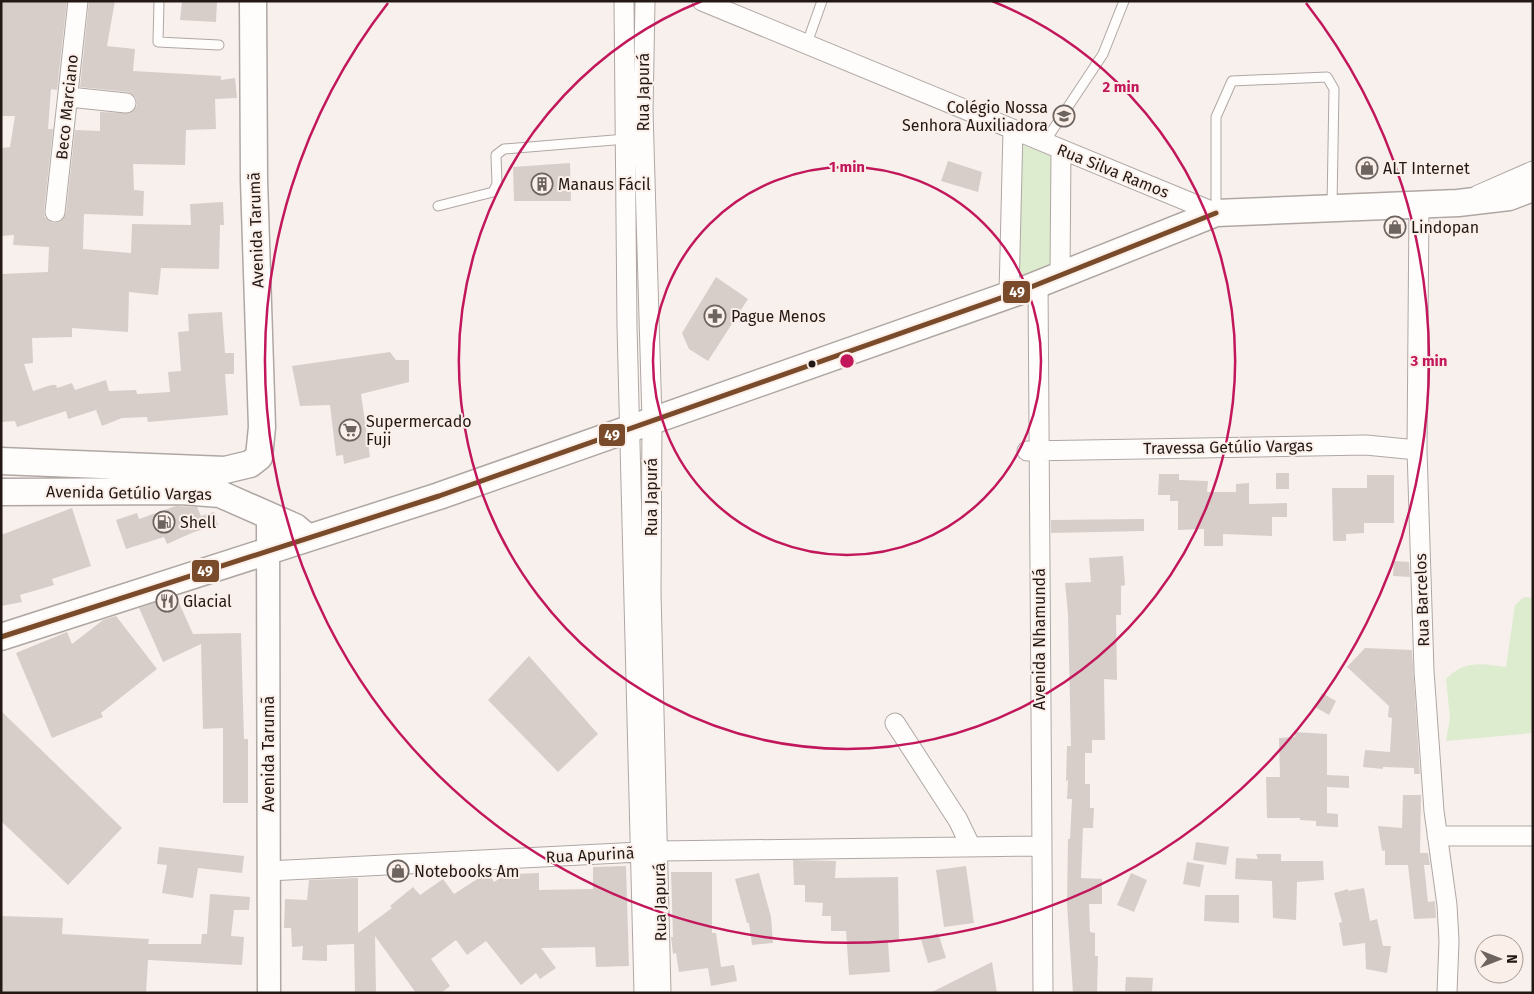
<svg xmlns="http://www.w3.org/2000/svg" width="1534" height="994" font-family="'Fira Sans',sans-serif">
<rect width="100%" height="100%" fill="#f7f0ed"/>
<path fill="#ddeccf" d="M1013,141l41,16 2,115 -41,15z
M1524,597l9,1v135l-87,8 4,-23 -4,-39c20,-20 36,-15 60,-12l9,-62z"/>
<path fill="#d7ceca" d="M1,1h66l-10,89 -6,-1 -3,40h5l-9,82 1,6 8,6 7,-1 6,-9 9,-83 25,1v-19l30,1 7,-8 -1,-7 -8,-6 -48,-5 9,-86h26l-8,45 28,3 -2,22 88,5v4l14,-2 2,20 -22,1 1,30 -30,1 -1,35 -52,-1 1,26 10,1 -1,25 -59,-2 -1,35 48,4 1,-29 59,1 -1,-21 33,-2 1,23h-4l-1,44 -58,-1 -3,27 -29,-3 -1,40 -56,-4v9l-40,1 1,25 -9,1 9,27 18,-6h5l1,3 15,-5 3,7 31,-10 3,11 27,-1 1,4 33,-2 -2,-20 13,-1 -3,-39 11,-1 -1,-17 34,-2 3,41h9v21h-9l3,41 -80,7 -1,-5 -25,1 -20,8 -6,-16 -28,9 -2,-8 -49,16 -2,-6 -14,1v-148l47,-2 1,-25 -36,-2 1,-10 -13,1v-88l9,-1 5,-31h-14z
M182,1l35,1 -1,20 -36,-2z
M948,161l34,11 -4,20 -37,-11z
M570,163l1,38h-57l-1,-34z
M716,277l32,22 -40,62 -19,-12 -7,-16z
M390,352l6,8h13v22l-48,12 9,63 -26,7 -1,-9 -7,1 -6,-51 -30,1 -8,-40z
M1276,473h13v16h-13z
M1159,474h20v6l29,1 -1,11h29v-8l13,-1v21l38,-1v14h-15v19l-49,-2v12h-19v-17l-26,1v-29h-8v-6h-12z
M1367,475h27v48h-30v10l-18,1v7h-13l-1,-53h35z
M176,506l21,1 4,9 13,-4 4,13 -24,7 -27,12 -3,-7 -38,12 -10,-29 21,-7 2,6z
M72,508l19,58 -39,13 2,6 -34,10 2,7 -21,4v-71z
M1144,519v12l-93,2v-13z
M1123,556l2,29 -4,1v29h-5l1,65 -13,-1 1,61h-13v13h-7v31h5v24h4l-1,20h-10l-2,50 21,1v25h-13l1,28 5,1v23h3l-1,37h-24l-6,-89 1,-65h2l2,-40h-5l1,-19 -2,1 1,-35h4l-3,-132 -3,-31 26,-1 -2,-24z
M1394,561l15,1 1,15 -17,-1z
M176,596l17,38 48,-1 3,106h4v64h-25v-75l-20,1 -2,-85 -38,18 -24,-54z
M116,616l41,53 -56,44 2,4 -51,21 -36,-85 51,-21 5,12 31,-24z
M1365,648l47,2 8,124h-6v-6l-31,-1v2l-20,-2 2,-17 25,2 2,-34 -4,-1 1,-11 -42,-39z
M529,656l69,78 -40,38 -70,-72z
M1322,693l14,8 -7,14 -14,-8z
M1,711l121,117 -54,57 -67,-64z
M1295,732l32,2v41l22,1v12l-22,-1v26l11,1v13l-22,-1v-5l-16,-1v-2h-33l-1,-41h14l-1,-39 16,-1z
M1403,795h18l-1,58h8l2,12h-6l4,37 7,-1 1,17 -22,1 -6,-54h-23v-15l-3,1 -4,-25 24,2z
M1196,842l33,5 -3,18 -33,-5z
M159,847l85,9 -2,17 -44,-5 -5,30 -31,-5 5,-28 -10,-1z
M1256,854h25v7h42l1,19 -27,2 -1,38 -23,-2 -1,-37 -37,-2 1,-21 22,1z
M793,860l43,1 -1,17 63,-1 1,64 -11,1 2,30 -41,3 -3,-44h-15v-15h-9l1,-13 -18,-1v-17h-11z
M1187,862l17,3 -4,22 -17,-3z
M626,866l3,100 -33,1 -1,-20 -54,1 15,20 -16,11 -4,-6 -15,12 -35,-44 -19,14 -11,-15 -25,19 19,27 -9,7h-25l-41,-57 1,57h-21l-1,-49 -27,1v16l-25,-1 1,-14 -11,1 -1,-19h-7l1,-29 22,1 2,-20 49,-2v55l34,-25 -2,-2 23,-19 7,8 23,-16 11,15 34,-22 6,10 18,-11 2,3 25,-1v17l54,-1v-22z
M966,866l8,57 -30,4 -8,-57z
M671,872h41v61h4l5,34 13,-2 3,16 -26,5 -3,-18 -29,4 -3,-19 -3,1 -2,-17h2z
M759,873l12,44 2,26 -21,2 -3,-22h-2l-12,-44z
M1131,873l16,7 -13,32 -17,-7z
M1364,888l6,33 7,-2 6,27h8l-4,27 -21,-4 -1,-26 -22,3 -4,-23 3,-1 -8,-29 14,-4v2z
M210,894l40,3 -1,13h-15l-3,26 13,1 -2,28 -94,-5 -2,33h-145v-77l62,2 -1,16 87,5 -1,5h53l1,-10h5z
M1205,895h34v28l-35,-2z
M938,933l8,25 -18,5 -7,-24z
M992,962l5,31h-67z
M1126,977l27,1 -1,14 -27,-1z"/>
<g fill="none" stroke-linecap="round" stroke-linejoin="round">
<g stroke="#b0a7a3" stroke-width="11">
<path id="service" d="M159,1l-1,41 61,3
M806,46l16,-45
M1044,143l59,-89 21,-53
M438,206l55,-14 4,-8 -1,-29 8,-6 122,-10
M1216,211v-94l16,-36 95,-4 7,12 -2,117"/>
</g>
<g stroke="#b0a7a3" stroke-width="21">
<path id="minor" d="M624,1l3,325 17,667
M645,1l-2,110 9,309 -1,173 10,400
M702,1l514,212
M69,97l57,6
M1478,195l55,-24
M1419,206l-2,244 7,221 10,140 13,94 2,36 -2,52
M55,212l23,-211
M1060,277l1,-127
M1038,284l5,709
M1009,294l4,-164
M1027,451l339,-6 51,5
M895,723l63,97 13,27
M1437,836h96
M268,871l391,-20 382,-5"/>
</g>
<g stroke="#b0a7a3" stroke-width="25">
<path id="tertiary" d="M268,515l1,478"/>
</g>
<g stroke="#b0a7a3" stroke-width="29">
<path id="secondary" d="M1,461l224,9 25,-6 9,-7 3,-30 -8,-247 -1,-179
M1,492l180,-1 39,3 75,33 12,10
M1,637l438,-141 587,-207 190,-76 242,-10 51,-6 24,-9"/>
</g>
<use href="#service" stroke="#fefdfc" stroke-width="9"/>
<use href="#minor" stroke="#fefdfc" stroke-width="19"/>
<use href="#tertiary" stroke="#fefdfc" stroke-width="22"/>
<use href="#secondary" stroke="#fefdfc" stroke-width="26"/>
<g stroke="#fbefe9" stroke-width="9">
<path id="bus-1" d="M1,637l438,-141 587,-207 190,-76"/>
</g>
<use href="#bus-1" stroke="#7a4b2a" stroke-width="5"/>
</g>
<g fill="none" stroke="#c2185b" stroke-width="2.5">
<circle cx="847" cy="361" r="194"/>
<path d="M992 1A388 388 0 1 1 702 1"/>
<path d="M1306 3A582 582 0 1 1 388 3"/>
</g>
<defs>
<g id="school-ring" transform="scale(1.125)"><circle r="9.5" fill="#fbefe9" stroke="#6d6460" stroke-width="1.5"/><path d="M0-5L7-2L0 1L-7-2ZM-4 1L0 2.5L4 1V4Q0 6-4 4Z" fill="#6d6460"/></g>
<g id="shop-ring" transform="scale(1.125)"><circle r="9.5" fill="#fbefe9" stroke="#6d6460" stroke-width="1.5"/><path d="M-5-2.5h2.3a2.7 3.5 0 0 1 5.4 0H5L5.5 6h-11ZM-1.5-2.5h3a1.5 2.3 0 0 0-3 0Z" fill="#6d6460"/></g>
<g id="building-ring" transform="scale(1.125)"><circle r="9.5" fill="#fbefe9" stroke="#6d6460" stroke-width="1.5"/><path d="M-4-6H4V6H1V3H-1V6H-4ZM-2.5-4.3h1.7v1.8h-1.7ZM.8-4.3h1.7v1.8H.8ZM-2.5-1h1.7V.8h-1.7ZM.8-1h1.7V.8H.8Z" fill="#6d6460"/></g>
<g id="pharmacy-ring" transform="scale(1.125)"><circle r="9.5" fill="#fbefe9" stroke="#6d6460" stroke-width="1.5"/><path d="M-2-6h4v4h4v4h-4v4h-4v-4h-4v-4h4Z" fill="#6d6460"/></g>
<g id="supermarket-ring" transform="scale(1.125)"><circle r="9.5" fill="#fbefe9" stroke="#6d6460" stroke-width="1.5"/><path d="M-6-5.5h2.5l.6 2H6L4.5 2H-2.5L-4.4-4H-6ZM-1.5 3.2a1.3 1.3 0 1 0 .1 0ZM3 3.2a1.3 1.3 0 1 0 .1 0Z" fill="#6d6460"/></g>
<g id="fuel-ring" transform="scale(1.125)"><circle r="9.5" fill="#fbefe9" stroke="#6d6460" stroke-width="1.5"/><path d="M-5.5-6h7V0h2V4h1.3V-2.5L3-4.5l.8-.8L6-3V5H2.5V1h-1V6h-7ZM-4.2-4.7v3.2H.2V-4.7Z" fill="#6d6460"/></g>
<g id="restaurant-ring" transform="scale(1.125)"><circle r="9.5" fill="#fbefe9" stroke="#6d6460" stroke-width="1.5"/><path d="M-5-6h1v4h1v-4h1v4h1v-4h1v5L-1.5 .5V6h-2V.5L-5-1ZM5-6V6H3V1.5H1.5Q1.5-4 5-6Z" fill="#6d6460"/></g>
</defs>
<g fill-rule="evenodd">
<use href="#school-ring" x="1064" y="116"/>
<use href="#shop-ring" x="1367" y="168"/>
<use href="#building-ring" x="542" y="184"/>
<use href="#shop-ring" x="1395" y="227"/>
<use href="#pharmacy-ring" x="715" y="316"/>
<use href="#supermarket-ring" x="350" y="430"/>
<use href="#fuel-ring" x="164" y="522"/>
<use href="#restaurant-ring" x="167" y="601"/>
<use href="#shop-ring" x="398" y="871"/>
</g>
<circle fill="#231814" stroke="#fbefe9" stroke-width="2" cx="812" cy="364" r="4.5"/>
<g text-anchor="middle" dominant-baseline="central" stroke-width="4" stroke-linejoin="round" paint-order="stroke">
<g font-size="16" fill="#231814" stroke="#fbefe9">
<text transform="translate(643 92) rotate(-90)">Rua Japurá</text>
<text transform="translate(67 107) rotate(-84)">Beco Marciano</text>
<text transform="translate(1113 171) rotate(22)">Rua Silva Ramos</text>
<text transform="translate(256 230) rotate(-92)">Avenida Tarumã</text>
<text transform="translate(1228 447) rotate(-1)">Travessa Getúlio Vargas</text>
<text transform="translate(129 493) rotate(1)">Avenida Getúlio Vargas</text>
<text transform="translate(651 497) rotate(-90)">Rua Japurá</text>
<text transform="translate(1422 600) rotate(-92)">Rua Barcelos</text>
<text transform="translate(1039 639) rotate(-90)">Avenida Nhamundá</text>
<text transform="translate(268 754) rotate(-90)">Avenida Tarumã</text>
<text transform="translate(590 855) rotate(-3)">Rua Apurinã</text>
<text transform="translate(660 902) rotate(-91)">Rua Japurá</text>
</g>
<g font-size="16" fill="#231814" stroke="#fbefe9" text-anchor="start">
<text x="1048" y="107" text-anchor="end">Colégio Nossa<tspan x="1048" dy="18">Senhora Auxiliadora</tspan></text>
<text x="1383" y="168">ALT Internet</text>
<text x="558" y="184">Manaus Fácil</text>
<text x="1411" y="227">Lindopan</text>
<text x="731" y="316">Pague Menos</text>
<text x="366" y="421">Supermercado<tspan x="366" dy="18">Fuji</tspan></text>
<text x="180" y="522">Shell</text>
<text x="183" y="601">Glacial</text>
<text x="414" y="871">Notebooks Am</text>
</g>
</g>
<circle cx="847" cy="361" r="8" fill="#c2185b" stroke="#fbefe9" stroke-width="2.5"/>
<g font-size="15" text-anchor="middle" font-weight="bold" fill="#c2185b" stroke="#fbefe9" stroke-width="4" stroke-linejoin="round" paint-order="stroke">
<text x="1121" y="92">2 min</text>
<text x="847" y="172">1 min</text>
<text x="1429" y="366">3 min</text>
</g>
<g stroke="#fbefe9" stroke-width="2">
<rect x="1002" y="280" width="29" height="24" rx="5" fill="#7a4b2a"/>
<rect x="598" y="423" width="28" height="24" rx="5" fill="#7a4b2a"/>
<rect x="191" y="559" width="29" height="24" rx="5" fill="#7a4b2a"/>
</g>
<g font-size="14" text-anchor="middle" font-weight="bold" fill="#fff">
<text x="1017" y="297">49</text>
<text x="612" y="440">49</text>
<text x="205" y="576">49</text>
</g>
<rect width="1534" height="994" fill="none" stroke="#231814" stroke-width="5"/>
<g transform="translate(1499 959) rotate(90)"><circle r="24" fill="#fbefe9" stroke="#a59994"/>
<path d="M0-4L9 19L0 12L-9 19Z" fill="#6d6460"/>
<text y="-8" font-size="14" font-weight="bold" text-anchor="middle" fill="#231814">N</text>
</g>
</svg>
